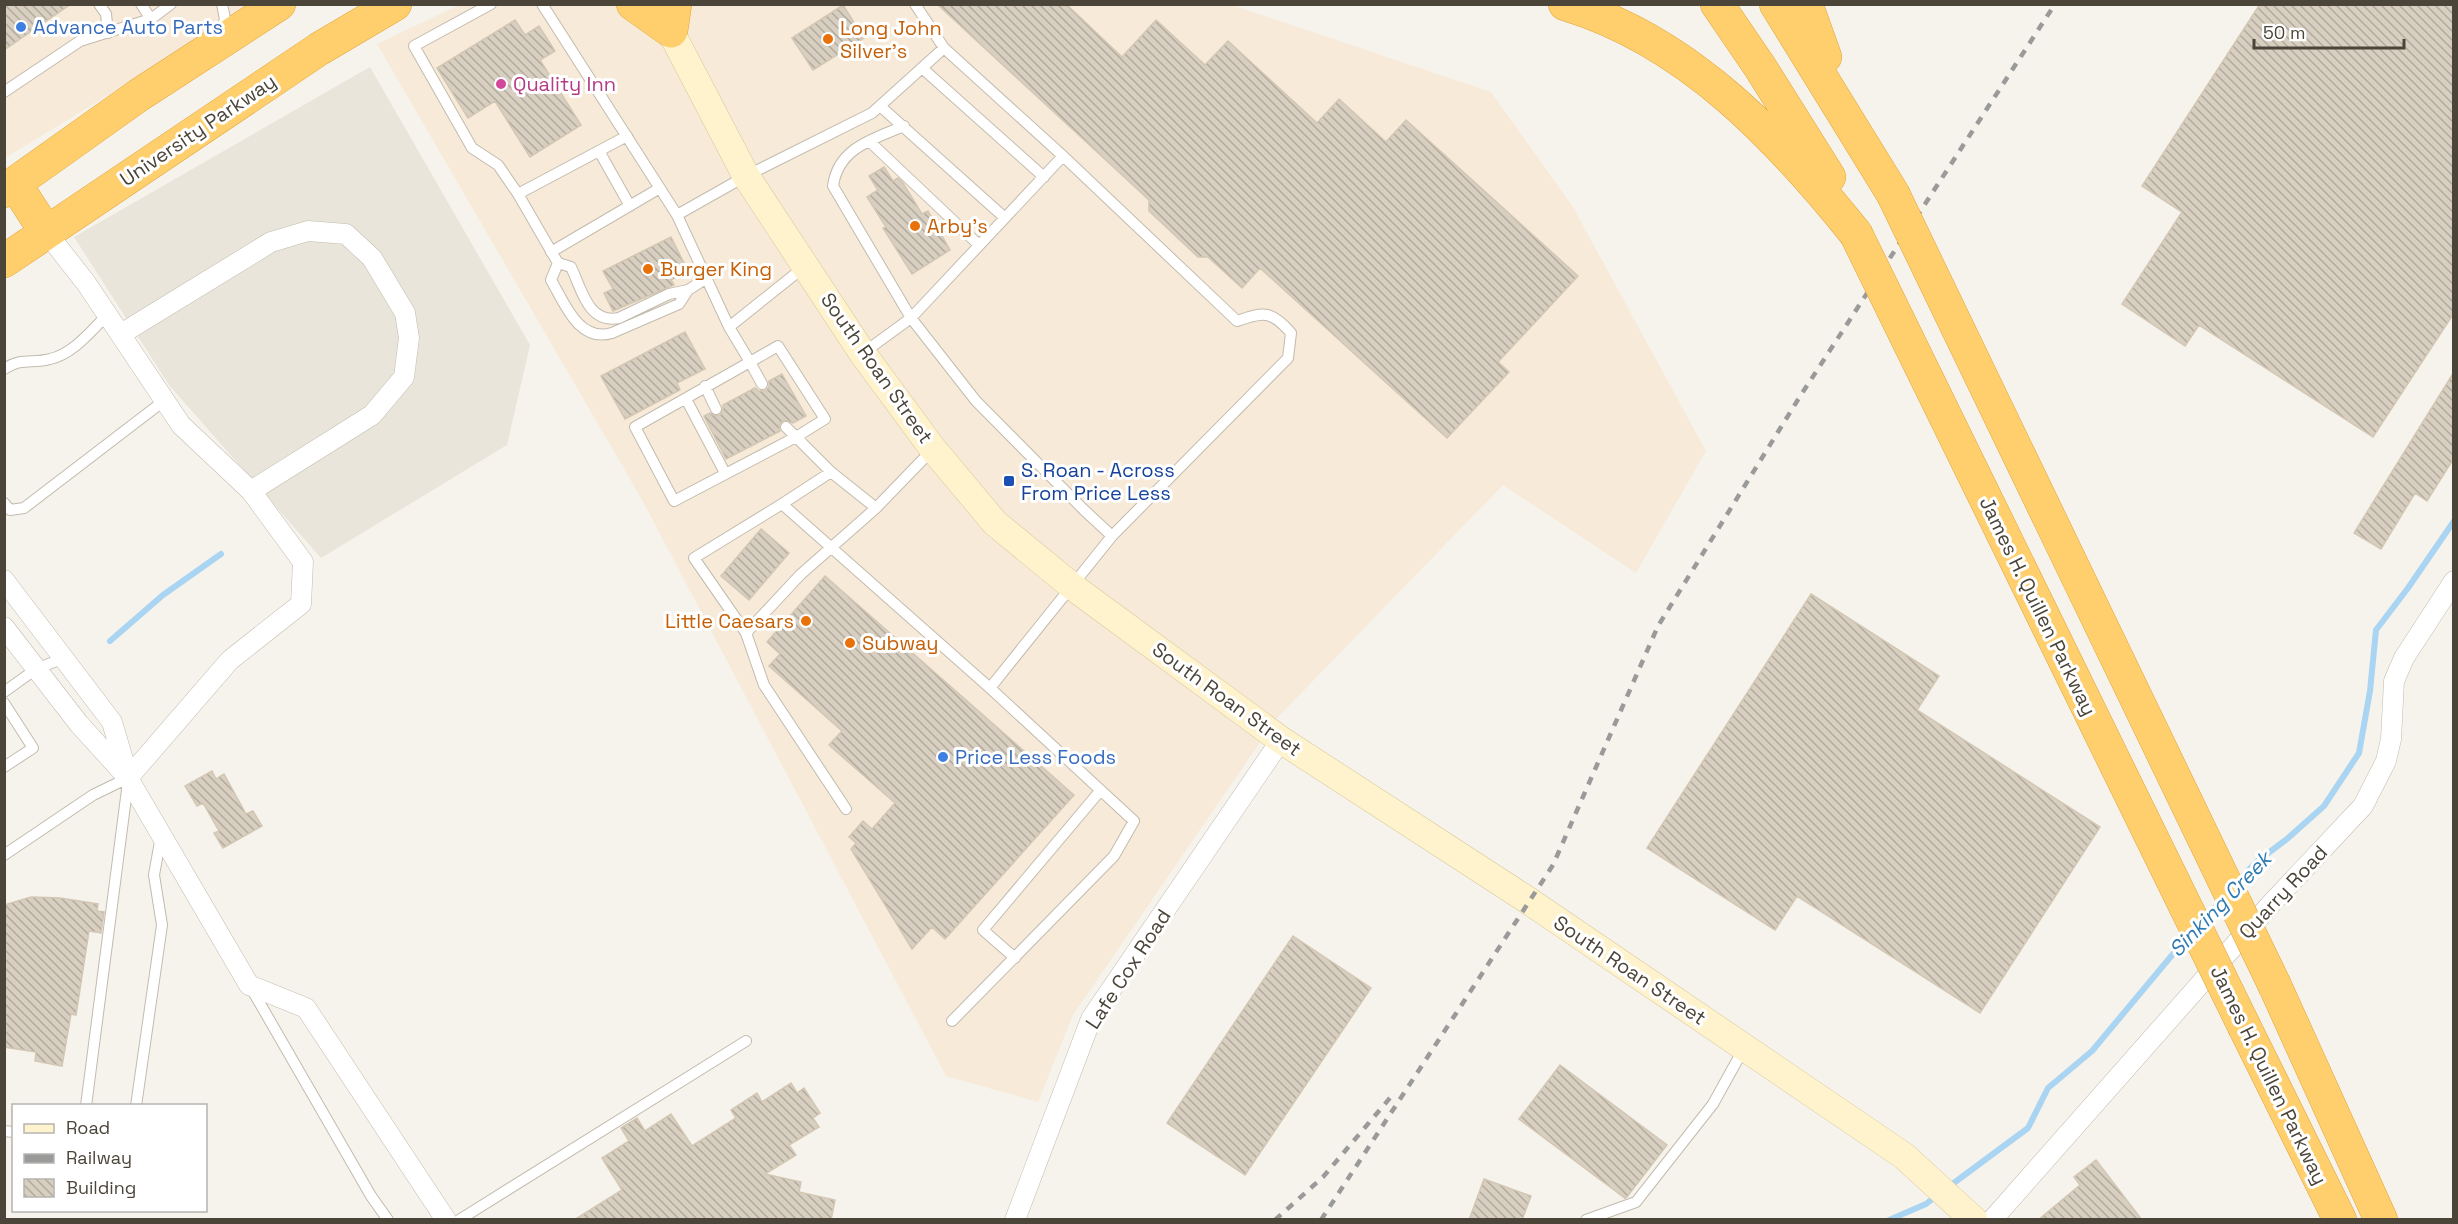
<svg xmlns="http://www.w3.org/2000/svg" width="2458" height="1224" font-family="'Space Grotesk',sans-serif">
<defs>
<pattern id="building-back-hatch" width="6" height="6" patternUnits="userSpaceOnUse" patternTransform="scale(1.5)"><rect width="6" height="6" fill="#d8cfc1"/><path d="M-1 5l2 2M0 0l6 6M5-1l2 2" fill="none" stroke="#b1aa9e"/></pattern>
</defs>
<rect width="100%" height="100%" fill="#f6f3ec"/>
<path fill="#eae5da" d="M370,67l160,278 -23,100 -186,113 -152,-173 -95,-148z"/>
<path fill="#f7ead8" d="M5,5h251l-251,153z
M459,5h773l259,87 82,115 133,244 -70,122 -133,-88 -227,234 -203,296 -35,87 -92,-26 -305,-578 -264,-454z"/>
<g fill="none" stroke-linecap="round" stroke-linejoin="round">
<path stroke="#a9d4f2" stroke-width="6" d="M110,641l53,-46 58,-41
M2238,882l17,-19 32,-24 37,-33 35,-53 11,-62 6,-61 32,-42 46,-67
M2203,920l20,-21
M1947,1188l81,-60 20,-40 44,-37 96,-115
M1889,1220l37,-16 10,-8"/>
</g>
<path fill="url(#building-back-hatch)" stroke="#d3c7b4" stroke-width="1.5" d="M4,4h67l-67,46z
M937,4h129l56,53 34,-37 49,45 23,-24 89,82 22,-24 47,43 20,-22 172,156 -80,86 11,10 -62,66 -187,-170 -18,20 -34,-31h-10l-49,-46v-11z
M2260,4h194v309l-81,124 -174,-112 -14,21 -63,-42 60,-92 -40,-26z
M843,5l21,33 -51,32 -21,-32z
M515,20l10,15 14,-9 16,25 -15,9 41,65 -51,32 -35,-56 -27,17 -31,-50z
M884,167l9,14 5,-3 5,5 19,31 6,-3 22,39 -38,24 -29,-46 3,-1 -19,-30 11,-7 -9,-14z
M671,237l17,34 -17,9 3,5 -61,26 -9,-18 9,-4 -10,-18z
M685,332l20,37 -28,14 3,7 -55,29 -24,-43z
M2454,372v86l-27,43 -12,-8 -34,56 -27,-16z
M782,374l24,42 -13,7 -9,-3 -5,5 1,6 -54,28 -22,-43 6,-3 5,3 5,-1 3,-5v-5l32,-17 4,3h6l4,-4v-6z
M761,529l28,24 -40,47 -28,-24z
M825,576l249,219 -129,144 -13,-12 -20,22 -61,-100 5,-6 -7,-6 14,-16 9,8 23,-26 -66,-58 13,-14 -73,-65 11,-12 -13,-12z
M1811,594l128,82 -22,34 183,117 -120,186 -183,-117 -22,34 -128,-82z
M212,771l4,8 8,-5 22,40 7,-3 9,15 -39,22 -9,-15 5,-2 -16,-28 -6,3 -12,-20z
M31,897l29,1 38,6 -1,7 7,1 -3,21 -12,-2 -13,84 -5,-1 -9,52 -27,-5 1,-9 -32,-5v-142z
M1293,936l78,52 -126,187 -78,-52z
M1560,1065l107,80 -40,52 -2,1 -106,-79z
M791,1083l6,10 7,-5 16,25 -7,5 6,9 -30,18 7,10 -31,19 36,8 -2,10 36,8 -4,20h-257l48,-30 -20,-32 27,-17 -8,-13 16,-10 8,13 26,-17 21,32 44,-28 -5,-8 26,-17 5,9z
M2096,1160l46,60h-104l42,-35 -6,-8z
M1484,1179l47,17 -9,24h-53z"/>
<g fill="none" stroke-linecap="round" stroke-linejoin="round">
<g stroke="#c2bbae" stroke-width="12">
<path id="lane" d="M99,4l7,10 2,19
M491,4l-77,42 58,102 26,17 20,29 109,-58
M542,4l135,211 69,-39 126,-63 72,-65
M915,4l29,44 119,108 174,165c27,-10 35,-10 54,12l-3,25 -176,178 -122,152
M151,19l20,-15
M220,33l5,-14 -3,-15
M922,68l122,109
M4,92l76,-51 71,-22 -10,-15
M880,106l125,112
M904,126c-31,13 -66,22 -71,60l78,132 65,83 107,108 29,27
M869,141l110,104
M599,151l31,55
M518,194l40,69 13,4c11,23 17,57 48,51l50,-24 19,-4 19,-12
M677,215l52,112 75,-60
M551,252l109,-64
M558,263l-7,17c14,24 28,63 61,53l67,-29 9,-14
M729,327l21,35 -115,65 39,74 122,-64 29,-18 -47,-73 -28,16 12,22
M863,353l48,-35 152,-162
M4,369c18,-12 28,-5 46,-10 23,-5 41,-28 57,-44
M705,386l11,23
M686,399l39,74
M786,427l45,45 45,36
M831,472l-49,32 208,184 144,133 -20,35 -162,165
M4,503l6,7 14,-2 141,-108
M782,504l-88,54 52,75 18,52 82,124
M746,633l54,-58 76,-67 57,-59
M4,692l32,-23 28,-11
M4,703l29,45 -29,19
M4,855l89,-60 35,-17
M1015,958l-32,-28 117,-139
M251,988l120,208 17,24
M86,1106l42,-324
M136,1106l26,-181 -8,-50 7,-39
M4,1131l10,1
M459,1220l287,-179
M1586,1220l50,-18 77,-98 31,-56"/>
</g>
<g stroke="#c2bbae" stroke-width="21">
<path id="street" d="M46,232l40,51 95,142 70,66 52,71 -2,42 -71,56 -102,118
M121,334l150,-92 37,-11 38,3 26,24 33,55 4,25 -5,39 -32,38 -121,76
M4,580l108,142 15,51
M4,627l75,97 49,54 121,207 57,23 140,212
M1015,1220l76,-201 190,-279
M1992,1220l278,-315 93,-99 23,-45 5,-22 3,-58 10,-23 50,-77"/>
</g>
<g stroke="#d6c79b" stroke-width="28">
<path id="secondary" d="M661,13l85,163 117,178 70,95 62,74 78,64 208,153 245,159 378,257 70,64"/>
</g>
<g stroke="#e0a43c" stroke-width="34">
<path id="highway" d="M633,4l38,27 4,-27
M1565,4c123,37 213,133 291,230
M1717,4l43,63 69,110
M1776,4l117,190
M1806,4l19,53
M15,184l31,48
M4,191l135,-96 140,-91
M4,261l315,-212 76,-45
M2275,986l106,234
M2245,1028l95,192"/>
</g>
<use href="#lane" stroke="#fff" stroke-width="10"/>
<use href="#street" stroke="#fff" stroke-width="20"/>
<use href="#secondary" stroke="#fff3cd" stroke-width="27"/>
<use href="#highway" stroke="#ffcf6e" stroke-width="33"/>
<path stroke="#9a9a9a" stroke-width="4.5" stroke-dasharray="8 8" stroke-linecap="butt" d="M1275,1220l48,-43 72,-85
M1321,1220l232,-355 105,-239 141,-228 256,-394"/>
<g stroke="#e0a43c" stroke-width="34" stroke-linecap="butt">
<path id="highway-bridge" d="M1893,194l382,792
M1856,234l389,794"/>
</g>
<use href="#highway-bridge" stroke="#ffcf6e" stroke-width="33"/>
</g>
<g fill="#3f7fe0" stroke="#fff" stroke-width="2">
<circle cx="21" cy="27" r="6"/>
<circle cx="943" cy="757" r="6"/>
</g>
<g fill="#e8710a" stroke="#fff" stroke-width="2">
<circle cx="828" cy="39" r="6"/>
<circle cx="915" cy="226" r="6"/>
<circle cx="648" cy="269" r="6"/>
<circle cx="806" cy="621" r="6"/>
<circle cx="850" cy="643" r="6"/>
</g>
<circle fill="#d1479c" stroke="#fff" stroke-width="2" cx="501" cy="84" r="6"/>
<rect fill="#1a4fb4" stroke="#fff" stroke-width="2" x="1003" y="475" width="12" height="12" rx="3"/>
<g text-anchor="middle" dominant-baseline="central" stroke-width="6" stroke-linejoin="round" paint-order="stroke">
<g font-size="20" fill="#366cbe" stroke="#fff" text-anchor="start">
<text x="33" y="27">Advance Auto Parts</text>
<text x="955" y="757">Price Less Foods</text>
</g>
<g font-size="20" fill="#c56008" stroke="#fff" text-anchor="start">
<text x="840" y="28">Long John<tspan x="840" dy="23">Silver's</tspan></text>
<text x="927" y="226">Arby's</text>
<text x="660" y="269">Burger King</text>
<text x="794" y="621" text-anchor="end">Little Caesars</text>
<text x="862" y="643">Subway</text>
</g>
<g font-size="20" fill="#b23c85" stroke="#fff" text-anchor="start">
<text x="513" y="84">Quality Inn</text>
</g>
<g font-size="20" fill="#4b4439" stroke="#fff">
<text transform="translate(198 130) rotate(-34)">University Parkway</text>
<text transform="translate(877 368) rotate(55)">South Roan Street</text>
<text transform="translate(2038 606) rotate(64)">James H. Quillen Parkway</text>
<text transform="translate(1227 699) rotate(36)">South Roan Street</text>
<text transform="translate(2283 892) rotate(-47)">Quarry Road</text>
<text transform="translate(1128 969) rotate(-57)">Lafe Cox Road</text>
<text transform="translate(1630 970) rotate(34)">South Roan Street</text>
<text transform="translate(2269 1075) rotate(64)">James H. Quillen Parkway</text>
</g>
<g font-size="20" fill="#164399" stroke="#fff" text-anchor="start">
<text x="1021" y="470">S. Roan - Across<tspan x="1021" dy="23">From Price Less</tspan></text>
</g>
<g font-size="21" font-style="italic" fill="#2e7ab2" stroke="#fff">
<text transform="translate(2220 904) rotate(-46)">Sinking Creek</text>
</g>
</g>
<rect width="2458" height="1224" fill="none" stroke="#4b4439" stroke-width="12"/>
<rect x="12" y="1104" width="195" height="108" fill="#ffffff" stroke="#b7b4b0" stroke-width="1.5"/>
<rect x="24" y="1124" width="30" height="9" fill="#fff3cd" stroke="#b7b4b0" stroke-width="1.5"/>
<text x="66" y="1134" font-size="18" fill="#4b4439">Road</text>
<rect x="24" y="1154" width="30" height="9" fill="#9a9a9a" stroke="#b7b4b0" stroke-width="1.5"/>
<text x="66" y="1164" font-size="18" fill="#4b4439">Railway</text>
<rect x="24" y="1179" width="30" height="18" fill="url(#building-back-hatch)" stroke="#b7b4b0" stroke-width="1.5"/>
<text x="66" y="1194" font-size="18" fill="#4b4439">Building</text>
<path d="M2254 39v9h150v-9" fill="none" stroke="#4b4439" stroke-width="3"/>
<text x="2263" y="39" font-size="18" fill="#4b4439" stroke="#ffffff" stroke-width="4.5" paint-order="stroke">50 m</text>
</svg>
